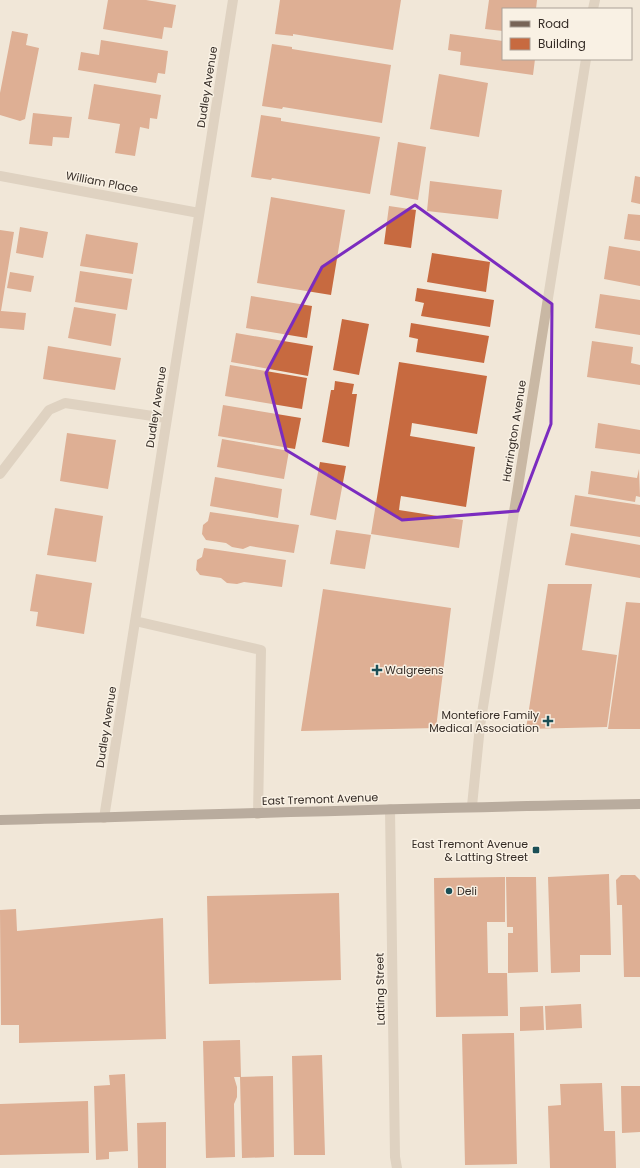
<svg xmlns="http://www.w3.org/2000/svg" width="640" height="1168" font-family="Poppins,sans-serif">
<rect width="100%" height="100%" fill="#f1e7d8"/>
<path fill="#c76a40" d="M108,0h38l30,5 -4,23 -8,-1 -2,12 -59,-10z
M280,0h121l-8,50 -100,-16v2l-18,-2z
M489,0h48l-1,9h-33v22l-18,-2z
M12,31l16,3 -2,11 13,3 -14,71 -5,2 -20,-6v-22z
M450,34l53,7v18h32l-2,16 -73,-10 1,-13 -13,-2z
M101,40l67,11 -3,23 -7,-1 -2,10 -78,-13 3,-18 18,3z
M272,44l20,3v2l99,16 -9,58 -99,-16 -1,2 -20,-3z
M439,74l49,9 -9,54 -49,-8z
M94,84l67,11 -4,24 -7,-1 -1,11 -9,-2 -5,29 -20,-3 5,-29 -32,-5z
M33,113l39,4 -3,21 -16,-1 -1,9 -23,-2z
M261,115l20,3v3l99,16 -10,57 -98,-16 -1,2 -20,-3z
M398,142l28,5 -8,53 -28,-5z
M635,176l5,1v27l-9,-2z
M430,181l72,9 -4,29 -71,-8z
M271,197l74,13 -14,85 -74,-12z
M389,206l27,4 -5,38 -27,-4z
M628,214l12,1v26l-16,-2z
M20,227l28,5 -5,26 -27,-5z
M0,230l14,2 -13,79 25,2 -2,17 -24,-2z
M86,234l52,9 -5,31 -53,-8z
M609,246l31,5v35l-36,-7z
M432,253l58,9 -4,30 -59,-10z
M80,271l52,8 -5,31 -52,-8z
M10,272l24,4 -3,16 -24,-4z
M417,288l77,12 -4,27 -69,-11 3,-13 -9,-2z
M600,294l40,6v35l-45,-7z
M251,296l61,10 -5,32 -61,-10z
M74,307l42,7 -5,32 -43,-8z
M342,319l27,5 -10,51 -26,-5z
M411,323l78,13 -5,27 -68,-11 2,-13 -9,-2z
M236,333l77,13 -5,30 -77,-14z
M592,341l41,6 -2,16 9,2v20l-53,-8z
M48,346l73,12 -6,32 -72,-11z
M399,362l88,14 -10,58 -65,-11 -1,8 -1,5 65,11 -9,60 -65,-11 -1,6 -1,8 64,10 -4,28 -88,-14z
M230,365l77,13 -5,31 -77,-13z
M335,381l19,3 -2,10h5l-8,53 -27,-5 9,-52h3z
M223,405l78,13 -6,31 -77,-13z
M598,423l42,7v24l-45,-6z
M67,433l49,7 -8,49 -48,-8z
M222,439l67,12 -5,28 -67,-12z
M320,462l26,4 -10,54 -26,-5z
M639,469l1,28 -4,-1 -1,6 -47,-8 3,-23 46,7z
M215,477l67,12 -4,29 -68,-12z
M575,495l65,10v32l-70,-11z
M55,508l48,8 -7,46 -49,-7z
M210,512l89,13 -5,28 -44,-7 -7,3 -11,-2 -6,-4 -20,-3 -4,-6 1,-9 5,-4z
M336,530l35,5 -6,34 -35,-5z
M571,533l69,12v33l-75,-13z
M204,548l82,12 -4,27 -38,-5 -7,2 -10,-1 -6,-5 -21,-3 -4,-5 1,-10 5,-3z
M36,574l56,9 -8,51 -48,-8 2,-14 -8,-1z
M548,584h44l-10,66 35,5 -10,72 -81,2z
M323,589l128,19 -15,120 -135,3z
M626,602l14,1v126h-32z
M609,874l2,81h-31v17l-29,1 -3,-96z
M621,875h14l5,5v97h-16l-2,-72h-5l-1,-25z
M505,877v45h-18l1,51h19l1,43 -72,1 -2,-139z
M506,877h30l2,95 -30,1v-40h5v-6h-6z
M339,893l2,87 -132,4 -2,-88z
M16,909l1,22 146,-13 3,121 -147,4v-18h-18l-1,-115z
M581,1004l1,24 -36,2 -1,-24z
M543,1006l1,24 -24,1v-24z
M514,1033l3,131 -52,1 -3,-131z
M240,1040l1,37h-7l3,10v10l-3,7 1,53 -29,1 -3,-117z
M322,1055l3,100h-31l-2,-99z
M125,1074l3,77 -19,1v7l-13,1 -2,-74 16,-1 -1,-10z
M273,1076l1,81 -32,1 -2,-81z
M602,1083l2,48h11l1,37h-66l-2,-62 13,-1 -1,-21z
M621,1086h19v46l-18,1z
M88,1101l1,52 -89,2v-51z
M166,1122v46h-28l-1,-45z"/>
<g fill="none" stroke-linecap="round" stroke-linejoin="round">
<path stroke="#c9b8a4" stroke-width="10" d="M593,9l2,-9
M0,176l199,37
M0,474l49,-64 16,-7 101,15
M135,621l126,29 -3,164
M472,806l8,-80 106,-667
M390,809l5,348 2,11
M104,818l129,-818"/>
<path stroke="#776457" stroke-width="10" d="M0,820c213,-5 427,-13 640,-16"/>
</g>
<path d="M0 0H640V1168H0ZM415,205l137,99 -1,120 -33,87 -116,9 -116,-70 -20,-77 56,-106z" fill="#f1e7d8" fill-opacity=".55" fill-rule="evenodd"/>
<path fill="none" stroke="#7b2cbf" stroke-width="3" stroke-linejoin="round" d="M415,205l137,99 -1,120 -33,87 -116,9 -116,-70 -20,-77 56,-106z"/>
<g fill="#1b4f56" stroke="#f9f1e4" stroke-width="1.5">
<path d="M375 664h4v4h4v4h-4v4h-4v-4h-4v-4h4z"/>
<path d="M546 715h4v4h4v4h-4v4h-4v-4h-4v-4h4z"/>
<rect x="532" y="846" width="8" height="8" rx="2"/>
<circle cx="449" cy="891" r="4"/>
</g>
<g text-anchor="middle" dominant-baseline="central" stroke-width="3" stroke-linejoin="round" paint-order="stroke">
<g font-size="11" fill="#352c26" stroke="#f9f1e4">
<text transform="translate(207 87) rotate(-81)">Dudley Avenue</text>
<text transform="translate(102 182) rotate(11)">William Place</text>
<text transform="translate(156 407) rotate(-81)">Dudley Avenue</text>
<text transform="translate(514 431) rotate(-81)">Harrington Avenue</text>
<text transform="translate(106 727) rotate(-81)">Dudley Avenue</text>
<text transform="translate(320 799) rotate(-2)">East Tremont Avenue</text>
<text transform="translate(380 989) rotate(-91)">Latting Street</text>
</g>
<g font-size="11" fill="#352c26" stroke="#f9f1e4" text-anchor="start">
<text x="385" y="670">Walgreens</text>
<text x="539" y="715" text-anchor="end">Montefiore Family<tspan x="539" dy="13">Medical Association</tspan></text>
<text x="528" y="844" text-anchor="end">East Tremont Avenue<tspan x="528" dy="13">&amp; Latting Street</tspan></text>
<text x="457" y="891">Deli</text>
</g>
</g>
<rect x="502" y="8" width="130" height="52" fill="#f9f1e4" stroke="#aba298"/>
<rect x="510" y="21" width="20" height="6" fill="#776457" stroke="#aba298"/>
<text x="538" y="28" font-size="12" fill="#352c26">Road</text>
<rect x="510" y="38" width="20" height="12" fill="#c76a40" stroke="#aba298"/>
<text x="538" y="48" font-size="12" fill="#352c26">Building</text>
</svg>
